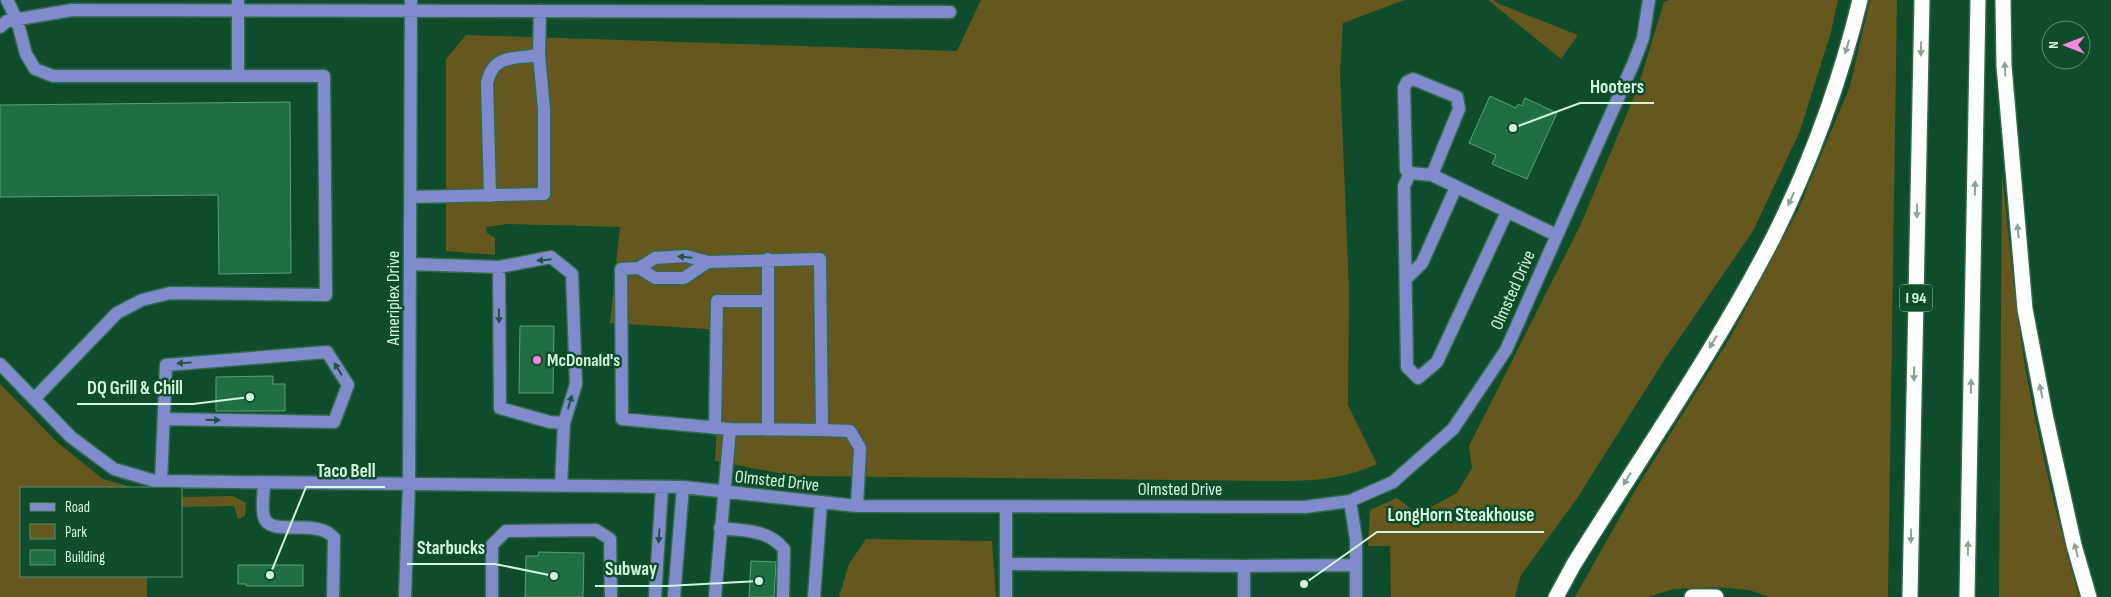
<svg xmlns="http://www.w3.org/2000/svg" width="2111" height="597" font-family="'Sofia Sans Condensed',sans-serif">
<rect width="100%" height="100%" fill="#0f4c2c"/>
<path fill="#65571d" d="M981,0h424l-62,23 -3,49 9,218 -1,115 29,59c-30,14 -60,17 -93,17l-489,-5 -80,-15 8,-131 -113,-7 10,-96 -112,-3 -22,3 1,6 8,5v17l-49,-4v-192l20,-24 491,16z
M1488,0h6l3,3 81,32 -17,24z
M1669,0h169l-7,32 -31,99 -47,100 -88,128 -89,141 -55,75 -6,22h-124l-1,-51h-22l2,-36 27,-12 21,16 39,-21 15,-25 -3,-22 111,-220 58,-139 26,-85z
M1870,0h27l-9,597h-119l-20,-7 -33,-3 -43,2 -25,8h-73l59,-105 97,-156 67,-126 52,-124z
M2002,172c7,67 13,134 24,200 14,75 32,151 53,225h-80z
M0,384l58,59 45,36 31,9h-113v88h126v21h-147z
M233,496l13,7 -1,13 -7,3 -4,-13 -53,1v-10z
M866,539l126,2 4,56h-157l10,-33z"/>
<path fill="#206f44" stroke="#57a274" d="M1490,96l26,12 2,-4 4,2 3,-8 32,15 -30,66 -35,-15 4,-9 -27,-12z
M290,102l1,171 -72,1 -1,-79 -218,2v-92z
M520,326h34l-1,67h-34z
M273,376v8h12v27h-69v-34z
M539,552l45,1 -1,44h-58l1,-41h12z
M751,561l25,1 -2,35h-25z
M238,565h65v21h-57v-2h-8z"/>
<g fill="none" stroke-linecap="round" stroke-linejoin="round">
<g stroke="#326b4c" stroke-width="15">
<path id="minor" d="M7,0l10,20 9,34 9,15 18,7h271l2,219 -156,-2 -28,7 -25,13 -83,86
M238,0v76
M0,27l7,-6 65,-11 878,2
M1410,173l-4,-3 -2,-82 3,-6 6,-3 44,18 2,12 -27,66
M490,196l-3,-113c6,-29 27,-24 52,-28
M410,197l134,-3v-85l-5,-54 1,-44
M1507,212l-70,150 -19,16 -11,-11 -3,-181 6,-13 22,2 124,60
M768,259v171
M410,264l89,3 52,-10 21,17 4,110 -12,39 -14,-1 -50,-14 -1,-141
M639,268l16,10h29l24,-16
M1406,279l16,-16 34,-76
M0,364l71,73 43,32 41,12 528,6 174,19 448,1 45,-6 43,-19 60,-53 53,-79 128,-288 9,-24 6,-38
M715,428l2,-127h51
M822,430l28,1 10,17 -3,58
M161,481l5,-116 161,-13 21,33 -14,37 -170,-3
M264,482c0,10 -3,25 0,35 5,21 54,0 70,21l-1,59
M561,486l3,-63
M720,528c25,3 47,1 64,21l-1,48
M1006,564l238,2
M405,597l4,-114 2,-483
M492,597v-52l14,-14 90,-1 14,9 1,58
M655,597l7,-110
M674,597l9,-110
M715,597l15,-168 -108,-10 -1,-150 18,-1 16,-10 31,-2 22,6 112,-3 2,171 -92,-1
M814,597l7,-94
M1006,597v-90
M1244,597v-31l112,-1v-26l-6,-38
M1356,597v-32"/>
</g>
<g stroke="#326b4c" stroke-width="18">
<path id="highway" d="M2003,0l1,66 21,243 20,105 29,131 15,52
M1556,597l18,-33c67,-108 141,-213 199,-326 38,-76 67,-156 87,-238
M1692,597h24
M1910,597l12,-597
M1967,597l11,-597"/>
</g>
<use href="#minor" stroke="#7f8bca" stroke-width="12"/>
<use href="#highway" stroke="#fefefe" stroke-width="15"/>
</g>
<defs><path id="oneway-solid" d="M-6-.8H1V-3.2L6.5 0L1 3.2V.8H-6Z" transform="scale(1.25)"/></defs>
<g fill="#86a595">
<use href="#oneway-solid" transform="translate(1847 47) rotate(106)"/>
<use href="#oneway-solid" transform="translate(1921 49) rotate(91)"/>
<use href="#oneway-solid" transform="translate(2005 69) rotate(-93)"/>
<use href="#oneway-solid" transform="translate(1975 188) rotate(-89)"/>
<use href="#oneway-solid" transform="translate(1791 199) rotate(114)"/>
<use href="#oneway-solid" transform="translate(1917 211) rotate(91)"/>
<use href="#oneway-solid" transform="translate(2018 231) rotate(-95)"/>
<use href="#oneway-solid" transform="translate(1713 342) rotate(122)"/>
<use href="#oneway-solid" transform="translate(1914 374) rotate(91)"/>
<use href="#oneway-solid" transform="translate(1971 386) rotate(-89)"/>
<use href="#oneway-solid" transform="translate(2041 391) rotate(-101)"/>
<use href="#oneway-solid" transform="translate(1627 479) rotate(122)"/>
<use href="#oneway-solid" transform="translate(1911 536) rotate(91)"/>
<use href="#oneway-solid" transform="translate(1968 548) rotate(-89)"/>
<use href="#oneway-solid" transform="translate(2076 550) rotate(-105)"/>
</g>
<g fill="#205544">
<use href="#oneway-solid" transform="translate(685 257) rotate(-175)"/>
<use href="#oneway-solid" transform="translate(544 260) rotate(174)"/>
<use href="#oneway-solid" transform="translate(499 316) rotate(89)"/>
<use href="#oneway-solid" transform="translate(184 363) rotate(176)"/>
<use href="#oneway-solid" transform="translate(338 369) rotate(-122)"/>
<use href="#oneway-solid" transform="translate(570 402) rotate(-74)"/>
<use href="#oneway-solid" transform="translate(213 420) rotate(1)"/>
<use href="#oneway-solid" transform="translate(659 536) rotate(94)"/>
</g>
<circle fill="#fc86e4" stroke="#0f4c2c" stroke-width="2" cx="537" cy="360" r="5"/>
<g text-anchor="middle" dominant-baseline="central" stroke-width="5" stroke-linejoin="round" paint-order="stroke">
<rect fill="#0f4c2c" stroke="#97c3a8" stroke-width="1" x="1900" y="284.5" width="32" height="27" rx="4"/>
<g font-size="16" font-weight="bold" fill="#d1f6dd">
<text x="1916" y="298">I 94</text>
</g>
<g font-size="18" fill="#d1f6dd" stroke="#0f4c2c">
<text transform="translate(1513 290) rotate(-66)">Olmsted Drive</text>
<text transform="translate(393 298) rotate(-90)">Ameriplex Drive</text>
<text transform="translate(777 481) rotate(6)">Olmsted Drive</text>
<text x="1180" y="489">Olmsted Drive</text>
</g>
<g font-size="18" font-weight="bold" fill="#d1f6dd" stroke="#0f4c2c" text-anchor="start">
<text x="547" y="360">McDonald's</text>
</g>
</g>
<path fill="none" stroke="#d1f6dd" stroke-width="2" d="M1513 128L1580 103H1654M250 397L193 404H77M270 575L306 487H385M1304 584L1377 532H1544M554 576L495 564H407M759 581L667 586H595"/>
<g fill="#d1f6dd" stroke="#0f4c2c" stroke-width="2">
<circle cx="1513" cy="128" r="5"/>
<circle cx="250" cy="397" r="5"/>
<circle cx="270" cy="575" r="5"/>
<circle cx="1304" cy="584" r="5"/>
<circle cx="554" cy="576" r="5"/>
<circle cx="759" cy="581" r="5"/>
</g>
<g font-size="19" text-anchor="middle" font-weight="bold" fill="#d1f6dd" stroke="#0f4c2c" stroke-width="5" stroke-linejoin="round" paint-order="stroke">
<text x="1617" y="93">Hooters</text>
<text x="135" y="394">DQ Grill &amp; Chill</text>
<text x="346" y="477">Taco Bell</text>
<text x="1461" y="521">LongHorn Steakhouse</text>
<text x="451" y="554">Starbucks</text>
<text x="631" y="575">Subway</text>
</g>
<rect x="20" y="487" width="162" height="90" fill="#0f4c2c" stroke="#5d9073"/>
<rect x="30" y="503" width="25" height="8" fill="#7f8bca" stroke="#5d9073"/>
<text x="65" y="512" font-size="15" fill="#d1f6dd">Road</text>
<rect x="30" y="524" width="25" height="15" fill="#65571d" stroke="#5d9073"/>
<text x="65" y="537" font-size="15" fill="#d1f6dd">Park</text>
<rect x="30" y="550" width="25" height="15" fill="#206f44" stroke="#5d9073"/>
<text x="65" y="562" font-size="15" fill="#d1f6dd">Building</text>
<g transform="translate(2066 45) rotate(270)"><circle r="24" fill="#0f4c2c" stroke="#5d9073"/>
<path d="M0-4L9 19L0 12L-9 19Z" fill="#fc86e4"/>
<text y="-8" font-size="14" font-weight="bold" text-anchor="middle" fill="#d1f6dd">N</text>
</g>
</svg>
